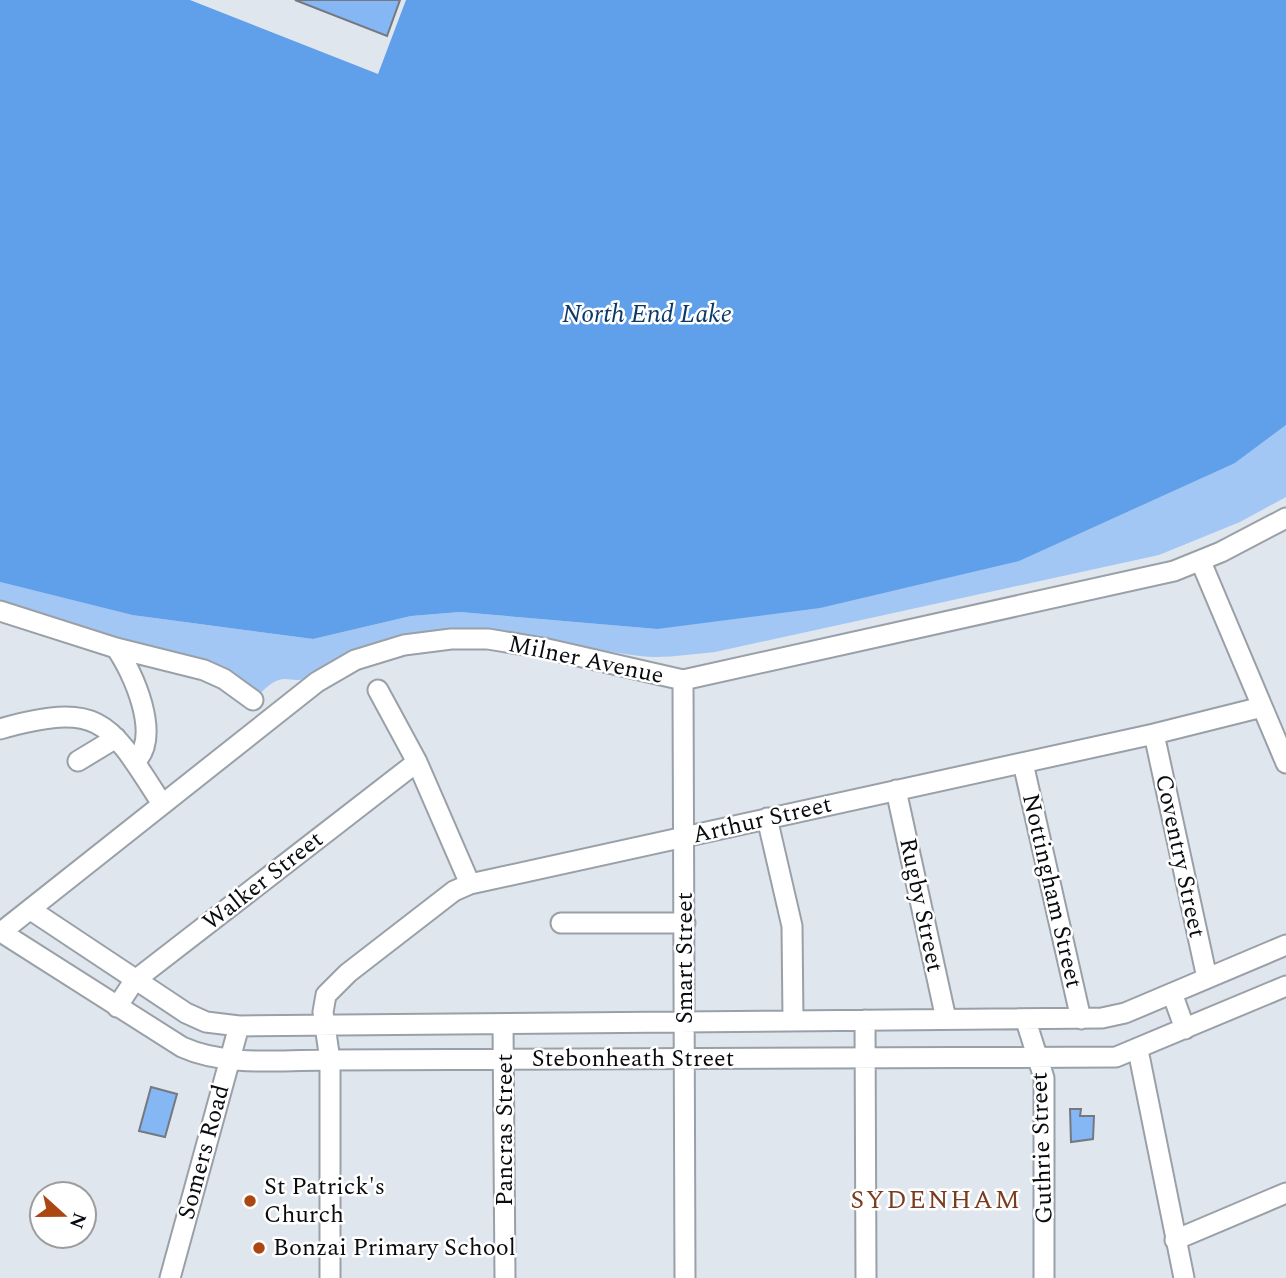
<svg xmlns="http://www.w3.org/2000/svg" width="1286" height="1278" font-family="Spectral,serif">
<rect width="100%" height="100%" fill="#e0e6ee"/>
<path fill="#a3c7f4" d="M1286,425v72l-46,25 -81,33 -444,97c-24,2 -52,7 -75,4 -142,-20 -199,-59 -335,22 -9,5 -18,-1 -26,2 -8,2 -16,11 -22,16l-257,-77v-37l132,33 181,24 98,-23 49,-4 197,17 578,-166z"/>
<path fill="#609fea" d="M0,0h190l188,74 28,-74h880v425l-51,38 -216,98 -199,47 -163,21 -197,-17 -49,4 -98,23 -181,-24 -132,-33z"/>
<path fill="#84b7f4" stroke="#747980" stroke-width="2" d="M295,0h105l-13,36z
M151,1087l26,7 -12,43 -26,-6z
M1070,1109h11l-1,7h14l-1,23 -22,3z"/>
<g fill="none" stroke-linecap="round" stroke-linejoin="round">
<g stroke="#9aa0a7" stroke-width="23">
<path id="minor" d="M1201,562l85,201
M0,611l116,37 88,22 20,9 29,21
M116,648c17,24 46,88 19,114
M683,680l2,598
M378,690l39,72 53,122
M0,729c101,-28 109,-8 162,75
M1154,734l53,244
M78,761l38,-23
M1023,763l58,256
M896,790l50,229
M767,818l25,108 1,94
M31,910l155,103 20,9 33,4 863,-8 23,-5 161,-68
M561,923h124
M1,932l181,115c44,20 101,13 148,13l786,-3 170,-71
M0,933l317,-251 38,-22 49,-15 47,-6h37l55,9 140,32 491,-109 47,-19 65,-34
M1172,993l13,36
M117,1007l17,-26 283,-219
M865,1020l1,258
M1026,1021l18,57v200
M503,1024l2,254
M1138,1050l46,228
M1175,1240l111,-47
M170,1278l69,-252
M330,1278v-218l-7,-48 3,-17 22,-22 106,-82 16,-7 684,-150 108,-27"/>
</g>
<use href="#minor" stroke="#fff" stroke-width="19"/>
</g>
<g fill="#ab4712" stroke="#fff" stroke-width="2.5">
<circle cx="250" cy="1201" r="7"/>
<circle cx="259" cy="1248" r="7"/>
</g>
<g text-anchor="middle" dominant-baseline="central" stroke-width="5" stroke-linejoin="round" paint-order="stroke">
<g font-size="24" fill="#090b0e" stroke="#fff">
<text transform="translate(586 660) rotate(12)">Milner Avenue</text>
<text transform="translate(762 820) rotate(-13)">Arthur Street</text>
<text transform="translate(1180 856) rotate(78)">Coventry Street</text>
<text transform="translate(263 881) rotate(-38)">Walker Street</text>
<text transform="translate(1052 891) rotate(77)">Nottingham Street</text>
<text transform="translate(921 905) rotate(78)">Rugby Street</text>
<text transform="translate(685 958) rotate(-90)">Smart Street</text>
<text x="633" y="1059">Stebonheath Street</text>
<text transform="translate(505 1130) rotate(-90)">Pancras Street</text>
<text transform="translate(1042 1148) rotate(-92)">Guthrie Street</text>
<text transform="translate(204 1152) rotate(-75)">Somers Road</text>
</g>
<g font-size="24" fill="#090b0e" stroke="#fff" text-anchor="start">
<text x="264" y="1187">St Patrick's<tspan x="264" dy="28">Church</tspan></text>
<text x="273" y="1248">Bonzai Primary School</text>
</g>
<g font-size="26" font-style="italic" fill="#0d3969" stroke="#fff">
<text x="647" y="314">North End Lake</text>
</g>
<g font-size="26" letter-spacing="2" fill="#7c3b1d" stroke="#fff">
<text x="936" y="1200">SYDENHAM</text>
</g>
</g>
<g transform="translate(63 1215) rotate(111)"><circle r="33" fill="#ffffff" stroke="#9d9d9f" stroke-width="2"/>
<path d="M0-5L12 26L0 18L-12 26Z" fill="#ab4712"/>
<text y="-10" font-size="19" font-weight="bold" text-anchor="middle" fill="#090b0e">N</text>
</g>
</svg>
